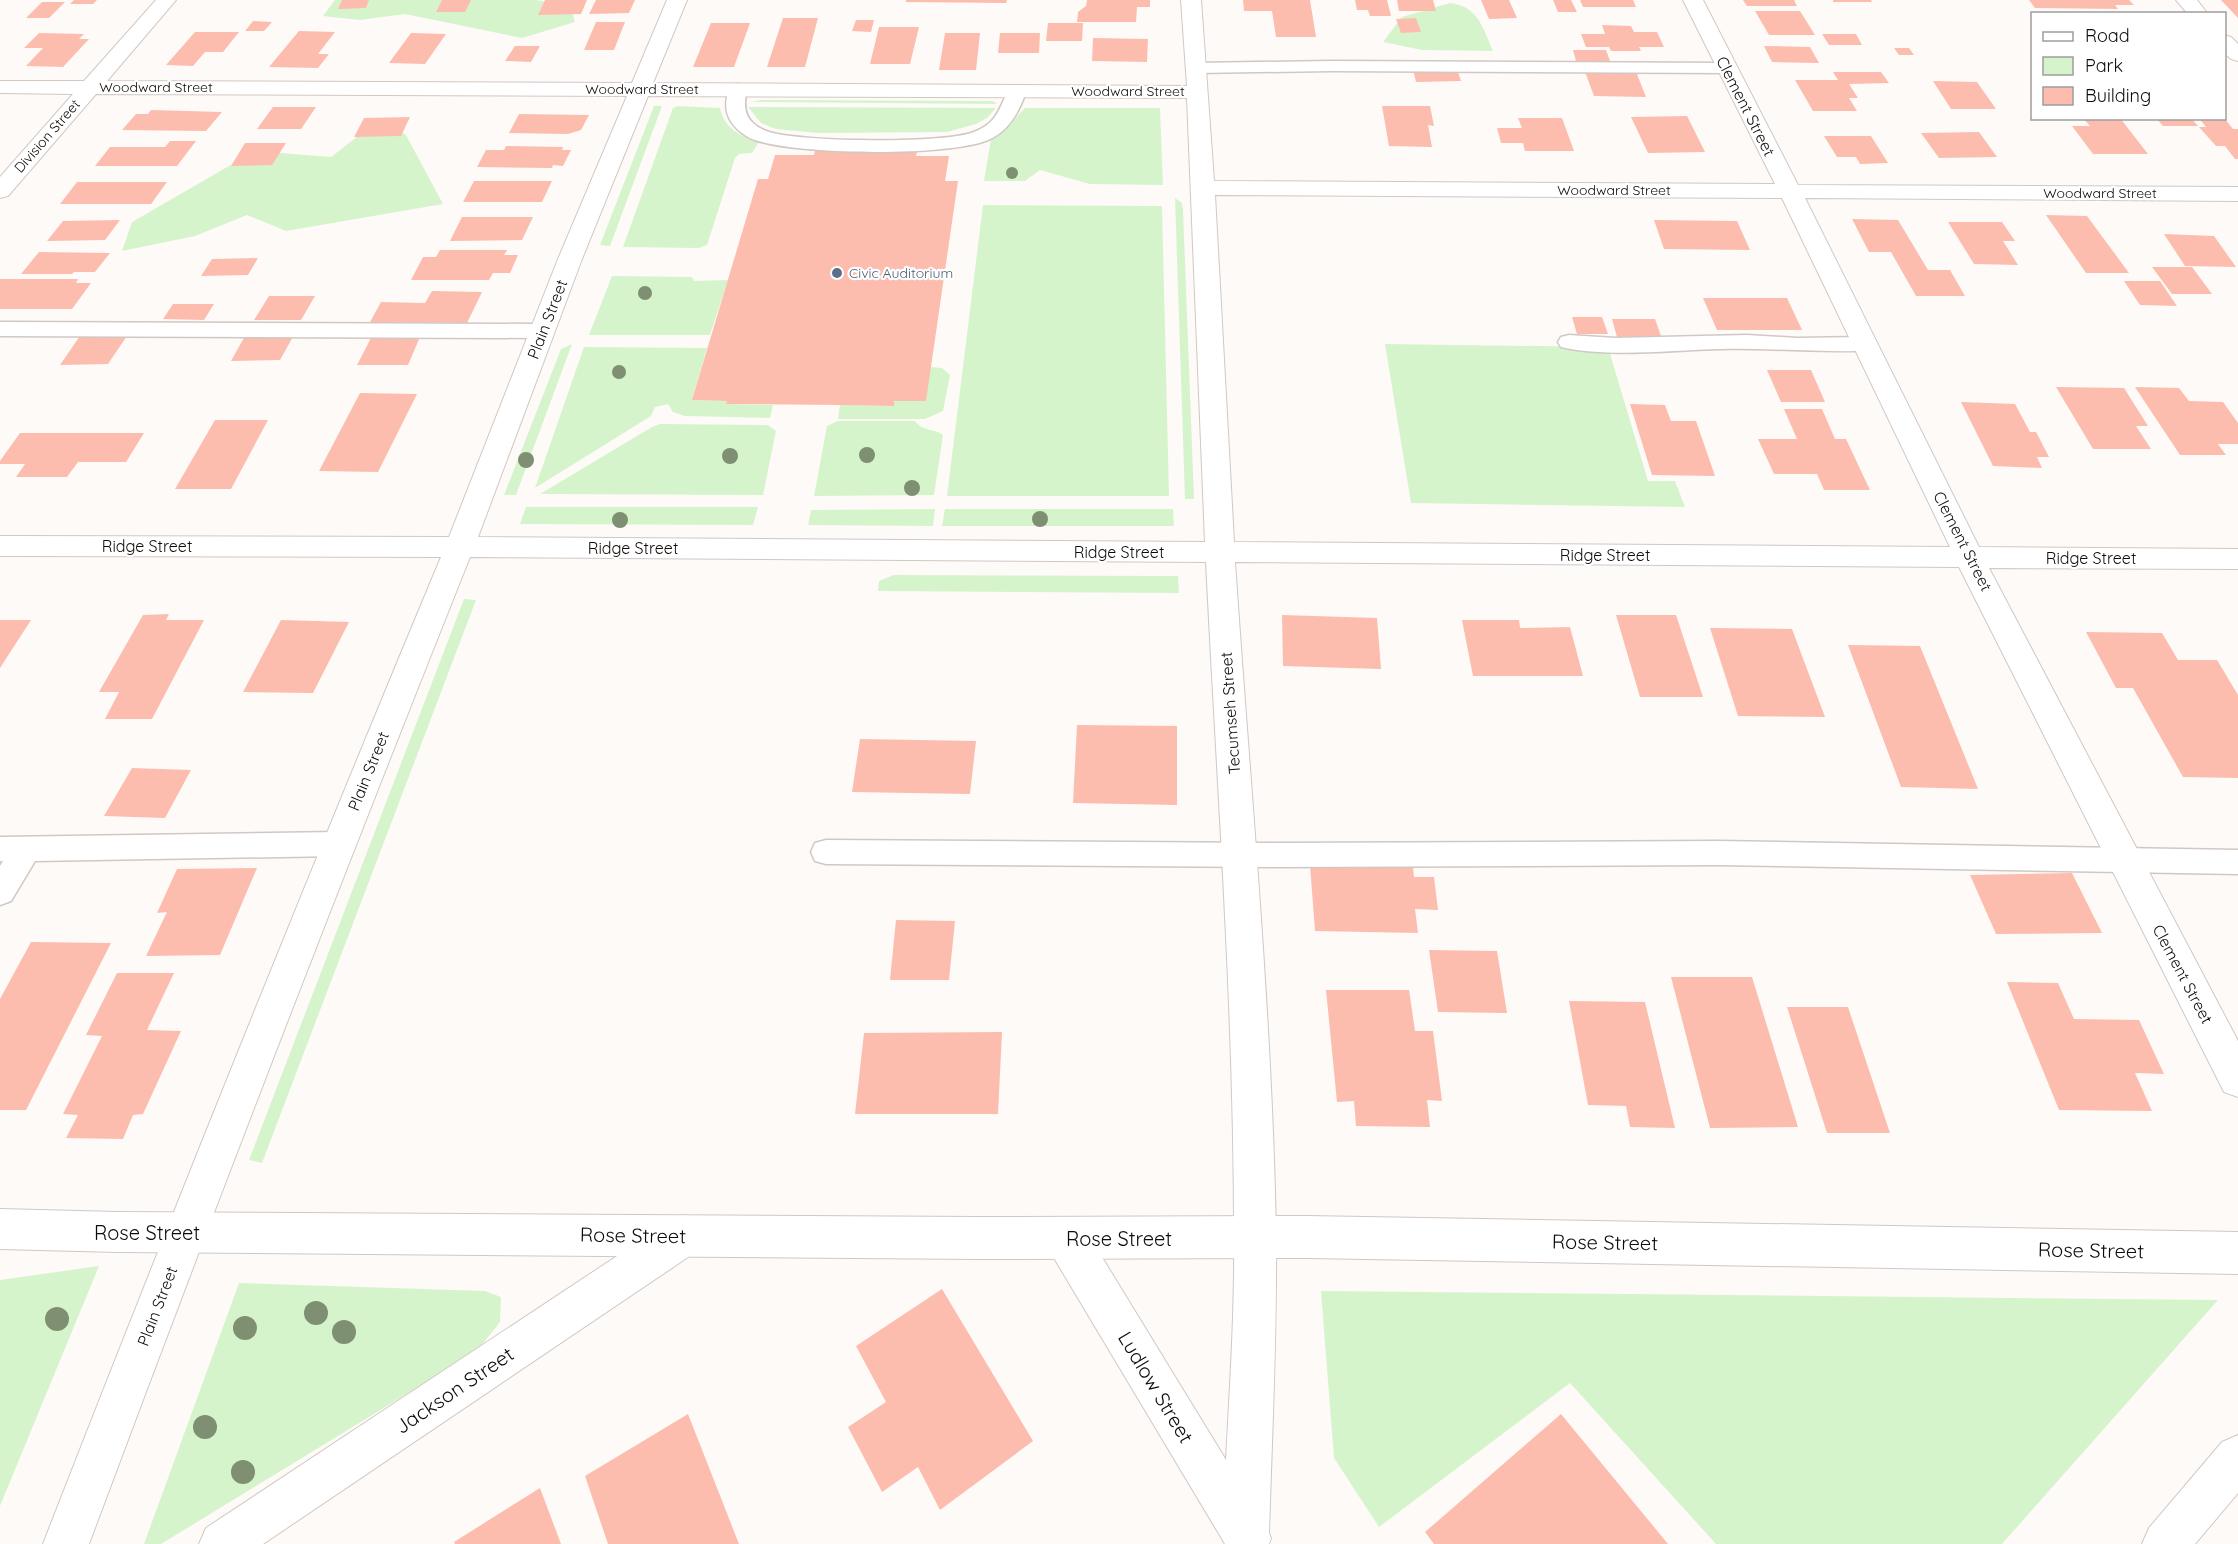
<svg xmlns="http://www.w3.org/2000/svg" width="2238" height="1544" font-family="Quicksand,sans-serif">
<rect width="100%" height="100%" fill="#fefaf8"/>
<path fill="#d6f4cc" d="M335,0h200l35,5 5,17 -53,16 -117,-24 -45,6 -37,-4z
M1450,3c28,3 33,25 43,48l-71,-1 -39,-8 19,-25z
M761,100l232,1 4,3 -245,-2z
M654,106h8l-52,140 -10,-1z
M678,106l42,2c4,20 21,29 39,34l-7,11 -13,1 -4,4 -28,87 -8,3 -76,-1 50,-139z
M748,107l248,1 -9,10 -11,6 -29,8 -129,1 -42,-4 -15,-6z
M1025,108h135l3,77 -73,-1 -50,-14 -15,11h-41l7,-42 19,-15z
M380,119l26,16 37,69 -157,27 -39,-16 -52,21 -73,15 10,-29 123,-71 76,6z
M1175,198l7,5 1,6 11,290h-9z
M983,205l179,1 7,290h-222z
M612,276l80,1 2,4 34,-1 -18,55h-121z
M572,344l-56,151h-12l57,-146z
M1385,344l223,3 40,134h27l10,26 -274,-4z
M584,347l123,1 -15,52 35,1v3l46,1 -3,13 -85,-2 -12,-4 -5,-8 -13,3 -4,9 -116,72z
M931,367l11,1 8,7 -7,36 -18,8h-87l2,-14 53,1 1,-5z
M838,421h77c8,11 19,7 28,14l-9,60 -120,1 13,-70z
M660,424l108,1 8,6 -13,64 -223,-1 112,-67z
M526,507h232l-5,18 -233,-1z
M935,509l-2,17 -125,-1 3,-15z
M945,509h228l1,17h-232z
M894,575l284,1 1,17 -301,-2 1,-10z
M464,599l12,1 -214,563 -13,-3z
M99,1266l-99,240v-226z
M239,1283l246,8 16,6 -1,25 -23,29 -316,193h-17z
M1321,1291l897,9 -216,244h-286l-146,-161 -191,144 -45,-69z"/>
<path fill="#fcbdae" d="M74,0h23l-4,4h-23z
M342,0h27l-3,8 -28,1z
M442,0h29l-6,12h-29z
M545,0h42l-6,14 -43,1z
M596,0h39l-6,13 -40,1z
M906,0h101l-1,3 -100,-1z
M1087,0h63v7h-13l-1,15h-59l1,-10 8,-6z
M1243,0h67l6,37h-40l-4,-26h-28z
M1355,0h32l4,16h-21l-2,-6h-11z
M1397,0h36l3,11h-37z
M1481,0h28l8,18 -28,1z
M1553,0h18l6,12h-19z
M1580,0h53l3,7h-53z
M1743,0h51l3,6h-50z
M1833,0h38l1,2h-39z
M2029,0h100l5,5h-19l3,4 -83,-1z
M2221,0h17v18z
M42,2h23l-16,16h-23z
M1755,11h45l15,24h-46z
M783,18h35l-13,49h-38z
M1416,18l5,14 -20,1 -5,-14z
M856,20h18l-3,12 -19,-1z
M253,21l19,1 -8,9h-19z
M596,22h29l-11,28h-30z
M711,23h39l-16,44h-41z
M1048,23h35l-1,18h-36z
M1602,25l29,1 3,6h23l7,15h-25l2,4h-30l-2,-4h-23l-5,-13h24z
M879,27h40l-9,37h-40z
M299,31l36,1 -17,22h11l-11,14 -49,-1z
M195,32h44l-16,20h-18l-12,14 -27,-1z
M39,33l45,1 -5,5h10l-26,28 -37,-1 17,-18h-19z
M411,33l35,1 -21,30 -36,-1z
M945,33h35l-4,37h-37z
M1000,33h40l-1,20h-41z
M1822,34h34l6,11h-33z
M1093,38l55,1 -1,23 -55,-1z
M515,46h25l-9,16 -26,-1z
M1764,46l46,1 9,16 -47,-1z
M1894,48h15l5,7h-15z
M1573,50h33l4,11h-34z
M1413,69h44l4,12 -45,1z
M1584,69h51l11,28 -52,-1z
M1833,72h48l8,11 -40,1 9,14h-9l8,13h-44l-18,-31h43z
M1933,81l44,1 19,27h-45z
M1382,106h48l4,20 -6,-1 4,22 -43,-1z
M273,107h43l-15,22h-44z
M151,110l71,2 -16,19 -84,-1 14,-16h12z
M519,114l70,1 -8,15 -13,4 -59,-1z
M1687,116l18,36 -57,1 -17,-36z
M410,117l-9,19 -47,1 10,-19z
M1518,118h44l12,33h-49l-2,-8h-22l-4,-15h25z
M2083,118h37l28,36h-55l-21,-28h18z
M2156,118h35l7,8h-35z
M2199,118h25l9,11h5v30h-3l-10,-13h-9l-17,-19h7z
M1979,132l18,25 -58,1 -18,-25z
M1824,136h47l17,27 -28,1 -4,-7h-19z
M170,141h26l-19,25h-82l15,-19h55z
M245,143h41l-14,22 -41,1z
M506,146l57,1 -1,3h9l-8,16 -10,-1 -1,3 -75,-1 9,-17h18z
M815,150l102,1 -1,5h33l-4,25h13l-32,220h-32v5l-54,-1 -114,-1 1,-3 -35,-1 66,-221h10l7,-24h39z
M474,181h78l-10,21h-79z
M77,182h90l-16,22h-91z
M2046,215l41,1 42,57h-43z
M462,217h71l-11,23 -72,1z
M1852,219l46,1 30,50h22l15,26h-49l-25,-44h-22z
M120,220l-15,20 -58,1 16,-20z
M1654,220l83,1 13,29 -86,-1z
M1948,222h54l13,19h-12l15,24 -44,-1z
M2164,234l50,2 22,31 -51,-1z
M440,250h67l-3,5h14l-8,18h-17l-4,7h-78l12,-23h13z
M39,252l71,1 -15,19h-21l-2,2h-51z
M258,258l-10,17 -47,1 11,-17z
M2152,267h40l20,27h-40z
M0,279h78l-2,4h15l-19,26h-72z
M2124,281h36l17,25 -37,-1z
M432,291l50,1 -15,31 -97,-1 11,-20 44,1z
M269,296h46l-14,24h-47z
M1703,298h84l15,32h-85z
M173,304h41l-10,16 -41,-1z
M1572,317h30l6,17h-31z
M1612,319h43l6,17 -44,1z
M82,333h47l-21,31 -48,1z
M294,335l-14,25 -49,1 14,-25z
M420,337l-12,28h-51l14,-27z
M1767,370h44l14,32h-44z
M2056,387l68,1 24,38h-12l15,23h-58z
M2135,387l44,1 10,13 34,1 15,21v21h-20l8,11h-46z
M360,393l57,1 -39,78 -59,-1z
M1961,402l54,2 15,28h6l13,25h-12l5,11 -49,-2z
M1630,404l35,1 6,16h25l19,55 -63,-1z
M1784,409h38l13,30h11l24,51h-46l-7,-16h-43l-16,-35h39z
M215,420h53l-37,69h-56z
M20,433h124l-18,29h-48l-11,15h-51l9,-13h-25v-3z
M169,614l-3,6h38l-52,99h-47l14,-27h-20l44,-77z
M1282,615l95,3 4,51 -98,-3z
M1616,615h60l27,82h-63z
M0,620h31l-31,48z
M281,620l68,2 -36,71 -70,-1z
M1462,620h57l1,8 50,-1 13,49h-110z
M1710,628l82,1 33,88 -87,-1z
M2086,632l76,1 16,27h39l21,35v83l-55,-1 -50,-89h-17z
M1848,645l72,1 58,143 -77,-2z
M1077,725l100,1v79l-104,-2z
M860,739l116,2 -6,53 -118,-2z
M132,768l59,2 -26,48 -61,-2z
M1310,865l103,2 1,10h20l4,33 -23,-1 3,24 -103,-2z
M257,868l-37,87 -74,1 21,-44 -10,1 20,-44z
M2072,873l30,60 -106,1 -26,-59z
M896,920l59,1 -6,59h-59z
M31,942l80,1 -85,167h-26v-111z
M1429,950l68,1 10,62 -69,-1z
M117,973h57l-27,57 34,1 -38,83 -10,1 -10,24 -57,-1 12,-23 -15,-1 39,-78 -16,-1z
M1671,977h81l46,150 -88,1z
M2007,982l51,1 16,36 65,1 25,54 -29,-1 17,38 -93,-1z
M1326,990h83l6,41h18l9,70 -15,-1 3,27 -74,-1 -2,-25 -17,1z
M1569,1001l76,1 30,126 -45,-1 -4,-21 -38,-1z
M1787,1007h61l42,126h-63z
M1002,1032l-4,82h-143l9,-81z
M942,1289l91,152 -93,69 -22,-43 -36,25 -34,-65 38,-25 -30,-56z
M688,1414l51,130h-131l-23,-68z
M1561,1414l107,130h-234l-9,-12z
M540,1488l21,56h-106l-1,-2z"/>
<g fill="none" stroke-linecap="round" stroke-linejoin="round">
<g stroke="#d1c8c3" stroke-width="3">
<path id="service" d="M1331,61l396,2 6,1 3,4 -3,4 -6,1 -396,-2 -135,2 -6,-1 -3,-4 3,-4 6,-1z
M738,84l6,1 3,4c-3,12 -4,25 6,34 4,4 10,7 16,9 32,10 175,12 205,0 27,-11 24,-26 37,-45h12l3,4c-6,20 -18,41 -38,49 -42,17 -190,15 -233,0 -12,-4 -25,-15 -28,-28 -2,-9 0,-20 5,-27z
M0,322l542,2 8,2 3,5 -3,5 -8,2 -542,-2z
M1569,335l46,3 132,-3 50,3 66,-1 8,2 3,5 -3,5 -8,2c-47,1 -95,-3 -142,-2 -48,1 -114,9 -160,-2l-3,-5 3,-5z
M338,832l10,3 5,9 -5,9 -10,3 -303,5 -24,40 -11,4v-39l3,-5h-3v-24z
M826,840l454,3 438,-2 520,9v24l-520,-9 -438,2 -454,-3 -11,-3 -4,-9 4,-9z"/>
</g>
<g stroke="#d1c8c3" stroke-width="2">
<path id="minor" d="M156,0h20l-69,81 525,2 35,-83h20l-34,83 534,3 -6,-86h20l13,181 561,3 -92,-184h20l95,185 440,2v14l-433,-3 174,349 259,2v20l-249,-1 249,473v56l-14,-5 -265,-525 -724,-5c15,224 37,449 41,673 1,100 -4,199 -7,298l2,5 -2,6h-44l-174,-291 -6,-15 6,-15 15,-6 15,6 145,237c4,-76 9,-151 8,-227 0,-224 -17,-447 -28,-671l-736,-5c-131,328 -258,657 -381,987h-46c129,-331 261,-659 398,-987l-441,-1v-20l449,1 109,-278 69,-163 -531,-2 -88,102 -8,2v-21l73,-83 -73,-1v-12h84zM648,96l539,2 18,444 -727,-5 104,-278zM1215,195l567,3 168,349 -716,-5z
M2176,0h21l11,14h-20z
M2224,35l7,2 7,7v17l-7,-2 -7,-6z
M685,1215l15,6 6,14 -6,14 -437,295h-64l7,-16 464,-307z
M2238,1435v58l-43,51h-53l7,-16 73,-86z"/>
</g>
<g stroke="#d1c8c3" stroke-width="2">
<path id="tertiary" d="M0,1209l118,3 860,5 329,-1 931,16v42l-931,-16 -329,1 -860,-7 -118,-3z"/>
</g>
<use href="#service" fill="#fff" fill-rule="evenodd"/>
<use href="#minor" fill="#fff" fill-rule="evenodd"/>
<use href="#tertiary" fill="#fff" fill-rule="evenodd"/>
</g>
<g fill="#7e8f72">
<circle cx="1012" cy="173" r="6"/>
<circle cx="645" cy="293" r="7"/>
<circle cx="619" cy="372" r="7"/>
<circle cx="867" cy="455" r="8"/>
<circle cx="730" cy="456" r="8"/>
<circle cx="526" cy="460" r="8"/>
<circle cx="912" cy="488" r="8"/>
<circle cx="1040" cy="519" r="8"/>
<circle cx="620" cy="520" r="8"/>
<circle cx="316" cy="1313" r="12"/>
<circle cx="57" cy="1319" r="12"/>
<circle cx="245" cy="1328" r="12"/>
<circle cx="344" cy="1332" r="12"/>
<circle cx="205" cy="1427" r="12"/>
<circle cx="243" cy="1472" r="12"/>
</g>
<circle fill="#5c6f8a" stroke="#fff" stroke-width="2" cx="837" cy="273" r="6"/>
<g text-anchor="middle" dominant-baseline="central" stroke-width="4.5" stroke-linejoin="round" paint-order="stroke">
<g font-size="14" fill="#0e0b09" stroke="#fff">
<text x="156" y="87">Woodward Street</text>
<text x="642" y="89">Woodward Street</text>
<text x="1128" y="91">Woodward Street</text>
<text transform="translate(47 136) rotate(-49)">Division Street</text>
<text x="1614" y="190">Woodward Street</text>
<text x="2100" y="193">Woodward Street</text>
</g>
<g font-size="14" fill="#4e5e75" stroke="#fff" text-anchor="start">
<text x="849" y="273">Civic Auditorium</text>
</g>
<g font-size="16" fill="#0e0b09" stroke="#fff">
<text transform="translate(1746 106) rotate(63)">Clement Street</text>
<text transform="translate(547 319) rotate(-69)">Plain Street</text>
<text transform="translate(1963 541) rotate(63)">Clement Street</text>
<text x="147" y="546">Ridge Street</text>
<text x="633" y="548">Ridge Street</text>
<text x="1119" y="552">Ridge Street</text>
<text x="1605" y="555">Ridge Street</text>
<text x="2091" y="558">Ridge Street</text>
<text transform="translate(1230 713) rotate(-94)">Tecumseh Street</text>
<text transform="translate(368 771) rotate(-68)">Plain Street</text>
<text transform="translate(2183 974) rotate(62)">Clement Street</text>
<text transform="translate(157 1306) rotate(-69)">Plain Street</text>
</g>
<g font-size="20" fill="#0e0b09" stroke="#fff">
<text x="147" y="1232">Rose Street</text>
<text transform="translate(633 1235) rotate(1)">Rose Street</text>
<text x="1119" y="1238">Rose Street</text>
<text transform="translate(1605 1242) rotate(1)">Rose Street</text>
<text transform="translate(2091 1250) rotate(1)">Rose Street</text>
<text transform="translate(1156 1387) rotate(59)">Ludlow Street</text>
<text transform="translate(454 1390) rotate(-34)">Jackson Street</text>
</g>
</g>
<rect x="2031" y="12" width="195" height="108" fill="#ffffff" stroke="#9f9d9d" stroke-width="1.5"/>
<rect x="2043" y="32" width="30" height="9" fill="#ffffff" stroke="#9f9d9d" stroke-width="1.5"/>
<text x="2085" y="42" font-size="18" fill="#0e0b09">Road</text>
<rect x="2043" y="57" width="30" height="18" fill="#d6f4cc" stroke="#9f9d9d" stroke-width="1.5"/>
<text x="2085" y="72" font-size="18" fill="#0e0b09">Park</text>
<rect x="2043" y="87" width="30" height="18" fill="#fcbdae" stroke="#9f9d9d" stroke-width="1.5"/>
<text x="2085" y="102" font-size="18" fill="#0e0b09">Building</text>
</svg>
